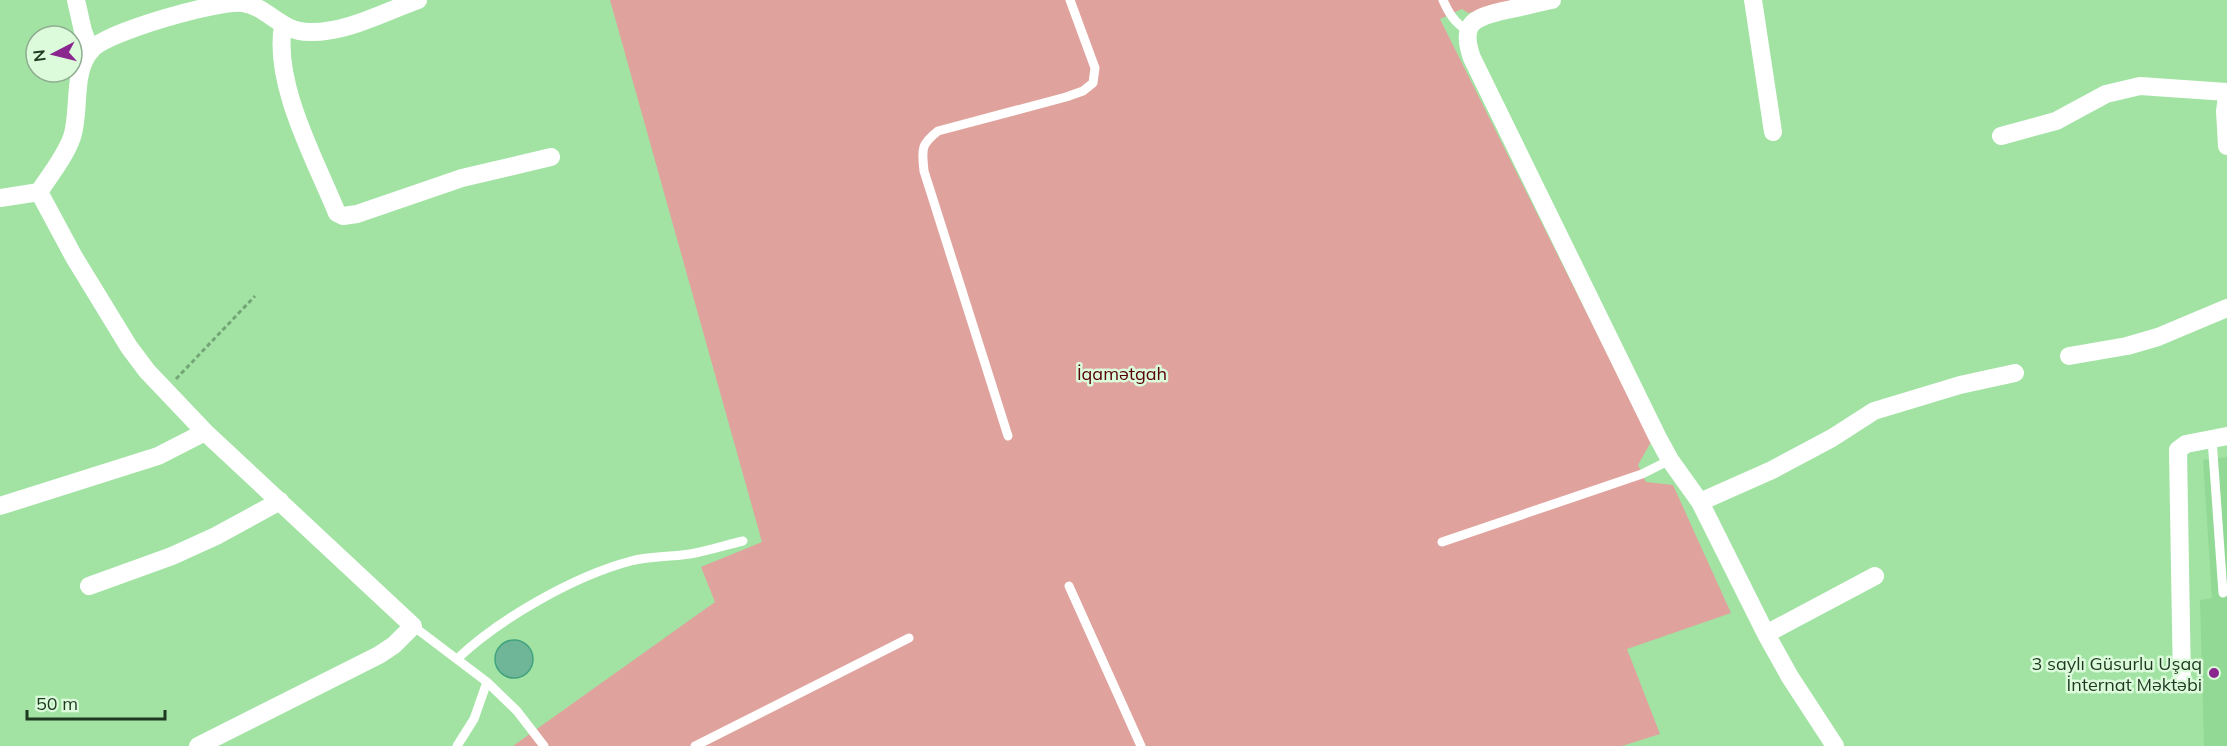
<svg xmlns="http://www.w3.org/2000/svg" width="2227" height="746" font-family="Mulish,sans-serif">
<rect width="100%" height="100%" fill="#a2e3a4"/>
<path fill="#92d995" d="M2227,457v289h-23l-4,-146 12,-2 -9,-138z"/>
<path fill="#e0a29c" d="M610,0h917l-59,13 -6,-4 -22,10 211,423 -13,23 8,17 27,3 58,128 -104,36 33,85 -38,12h-1109l202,-144 -14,-35 61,-25z"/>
<path fill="#6eb697" stroke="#41a37e" stroke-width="1.5" d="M495 659a19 19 0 1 1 38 0a19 19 0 1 1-38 0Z"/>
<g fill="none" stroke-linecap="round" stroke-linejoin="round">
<path stroke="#73a675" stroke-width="3" stroke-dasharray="4.5 3" stroke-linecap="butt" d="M176,379l79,-83"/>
<path stroke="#fff" stroke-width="9" d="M1443,0c6,14 12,23 25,31
M1008,436l-84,-265c-2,-21 -4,-26 14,-40l128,-34 17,-6 10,-8 2,-15 -25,-68
M2212,439l11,154
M1442,542l200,-68 28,-14
M1069,586l72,160
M413,626l74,56 30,29 27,35
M457,659c42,-40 117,-83 174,-98 19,-5 39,-4 59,-7 18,-3 36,-9 53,-13
M457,746l17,-27 13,-37
M695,746l214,-108"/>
<path stroke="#fff" stroke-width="18" d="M76,0l7,31 8,20
M1552,0c-15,3 -30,7 -45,10 -32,7 -48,12 -35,48l185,378 13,24 30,42 66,132 24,43 45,69
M1753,0l20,132
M283,26c-10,58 32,133 54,187l6,3 14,-2 105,-36 89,-21
M2227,97l-2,14 2,35
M2001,136l55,-15 50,-27 34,-8 87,6
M39,192l35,65 55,90 18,24 58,61 208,194 -19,19 -15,10 -181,91
M39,192c11,-17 26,-35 33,-55 9,-27 -1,-65 20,-88 18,-18 126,-49 151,-46 25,4 38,29 66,29 37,1 75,-20 109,-32
M0,198l39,-6
M2069,356l58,-10 31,-9 69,-29
M1700,502l72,-32 60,-32 42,-27 86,-26 55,-12
M0,506l158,-50 47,-24
M89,586l83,-30 44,-20 64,-35
M1766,634l109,-58
M2182,684l-4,-234 8,-6 41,-8"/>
</g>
<circle fill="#89278f" stroke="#dbfbdb" stroke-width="2" cx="2214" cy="673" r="6"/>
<g text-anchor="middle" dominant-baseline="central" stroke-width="5" stroke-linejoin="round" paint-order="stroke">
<g font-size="18" fill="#570108" stroke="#dbfbdb">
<text x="1122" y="373">İqamətgah</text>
</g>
<g font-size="18" fill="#1e3920" stroke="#dbfbdb" text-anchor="end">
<text x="2202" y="663">3 saylı Güsurlu Uşaq<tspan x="2202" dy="21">İnternat Məktəbi</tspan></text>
</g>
</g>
<g transform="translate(54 54) rotate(263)"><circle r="28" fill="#dbfbdb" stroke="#8fad90" stroke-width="1.5"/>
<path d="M0-4.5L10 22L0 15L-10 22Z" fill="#89278f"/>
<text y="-9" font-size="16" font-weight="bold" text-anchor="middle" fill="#1e3920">N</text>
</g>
<path d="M27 710v9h138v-9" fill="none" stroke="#1e3920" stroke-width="3"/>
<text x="36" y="710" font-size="18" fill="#1e3920" stroke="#dbfbdb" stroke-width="4.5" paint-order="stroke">50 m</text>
</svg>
